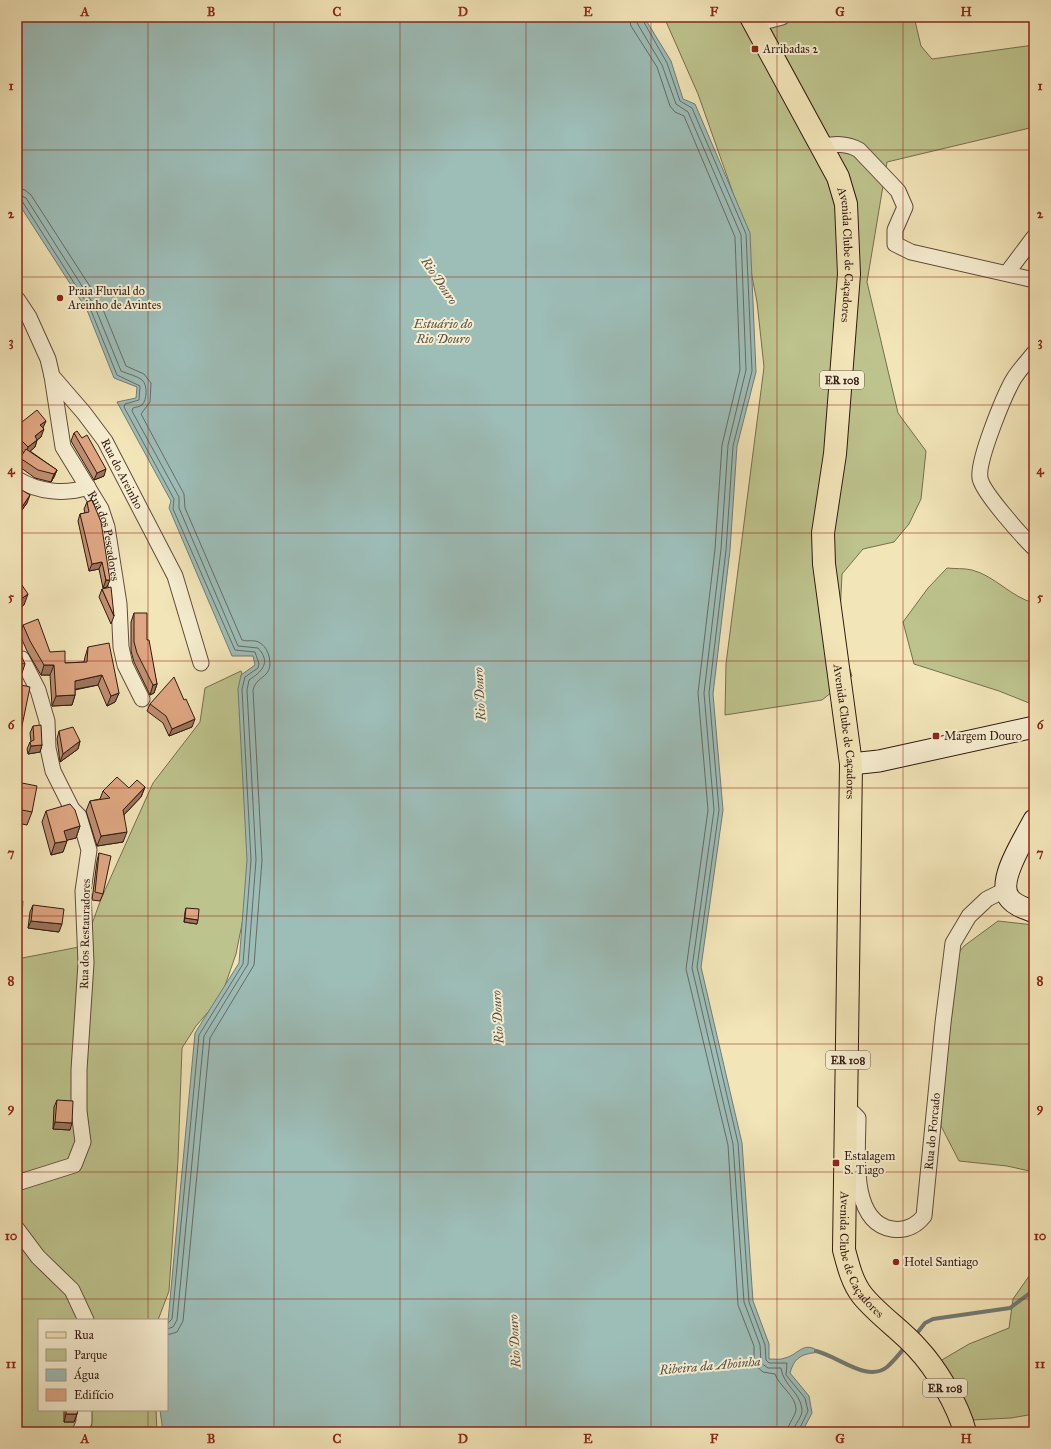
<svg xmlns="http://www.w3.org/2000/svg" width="1051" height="1449" font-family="'IM FELL Great Primer',serif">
<rect width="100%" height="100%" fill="#f2e5b8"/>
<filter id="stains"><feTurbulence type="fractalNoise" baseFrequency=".005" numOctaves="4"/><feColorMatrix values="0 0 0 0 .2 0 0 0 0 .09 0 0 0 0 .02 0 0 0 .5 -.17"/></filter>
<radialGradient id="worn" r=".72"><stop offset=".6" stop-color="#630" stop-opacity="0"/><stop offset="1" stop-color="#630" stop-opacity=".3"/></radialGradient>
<path fill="#bdc38d" stroke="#776e4e" d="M664,17h250l7,29 11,13 102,-14v82l-147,35 -20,120 31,131 28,38 -5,48 -12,25 -15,18 -31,7 -21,25 -3,61 13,41 -30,24 -97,15 1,-51 38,-297 -7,-65 -18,-92 -41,-116z
M947,568c8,1 17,0 25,2 23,6 39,27 62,33v102l-35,-14 -85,-27 -11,-42 25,-34z
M241,671l2,7 10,222 -8,9 -9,45 -15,43 -25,29 -14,22 -4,112 -9,131 -11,29h-119v90h117l1,22h-140v-473l67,-13 17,-47 52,-116 47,-61 5,-34z
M17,900l6,1 -3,46 -3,-1z
M998,921l36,4v247l-27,-6 -48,-5 -18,-35 3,-155 20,-25z
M1034,1269v145l-23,4 -39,2 -37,-56 34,-20 40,-16 4,-29z"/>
<path fill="#9dbdb7" stroke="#727b74" d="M17,17h627l27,44 12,38 12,5 55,129 6,139 -19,74 -7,104 -17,144 10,116 -22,157 41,176 11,158 16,43v15c5,0 12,1 16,-1 15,-4 18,-18 35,-6 -16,2 -25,3 -30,21l19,23 3,17 -10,19h-639l-3,-22h7v-78l28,-299 44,-70 8,-103 -9,-171 3,-14 14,-10 -2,-9h-21l-63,-148 2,-7 -54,-99 19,-4 1,-11 -23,-9 -27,-68 -70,-109z"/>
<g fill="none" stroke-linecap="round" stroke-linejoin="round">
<path stroke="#676b64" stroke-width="1" d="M629,17l2,9 26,41 13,39 5,6 9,4 51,121 5,133 -18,75 -7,104 -17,144 10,117 -22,159 42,176 10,160 16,41v14l2,6 7,6 12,2c4,12 21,22 21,35 0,7 -8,14 -9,23
M636,17l1,6 25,42 14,39 12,8 53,123 5,135 -18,75 -7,104 -17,144 10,117 -22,158 41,176 11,158 16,43 1,18 7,5h13c2,17 19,24 21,41 1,8 -8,15 -9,23
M641,17l26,46 13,38 12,7 54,126 6,137 -19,75 -7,104 -17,143 10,117 -22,157 41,176 11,159 16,43 1,15 3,3h18l-1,12 19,23 3,13 -10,21
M17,188l8,2 6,5 69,107 26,64 18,8 7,9 -1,19 -9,12 43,80 1,14 57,132c6,2 13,-1 18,3 5,3 7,7 9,13 5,23 -12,18 -16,34l9,170 -8,105 -44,73 -27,283 -6,11 -10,3
M17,194l9,4 68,107 27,66c7,3 16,5 21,9 6,5 5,20 0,25 -3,2 -6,2 -9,3l-1,3 47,86v11l59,138 20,2c14,15 3,24 -9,32l-2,10 9,170 -8,104 -44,72 -27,284 -4,7 -6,2
M17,199l5,2 68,107 27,67 23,11 -1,14 -14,4 -1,3 50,92 -1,10 62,141 20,2 4,12 -1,4 -13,9 -3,12 9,171 -8,104 -44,71 -27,284 -5,5"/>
<path stroke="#727b74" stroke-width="4" d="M914,1337l11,-14 8,-4 77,-11 24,-18
M816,1351c22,5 51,32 71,16 7,-6 13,-14 19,-21"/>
<g stroke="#614c3a" stroke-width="17">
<g id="street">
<path d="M755,24l27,-7"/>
<path d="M822,146c13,-2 25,-3 37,4l39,41 7,16 -10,23v14l16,8 123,28"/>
<path d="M1007,273l27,-36"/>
<path id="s1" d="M17,299l12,18 19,42 4,17 32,37 21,28 70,135 26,87"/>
<path d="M1034,353c-7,9 -15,17 -21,27 -9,16 -36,81 -33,98 2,14 43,59 54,70"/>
<path id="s2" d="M52,376l11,71 38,62 6,18 12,77 2,43 4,18 17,34"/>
<path d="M17,479c21,13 48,16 71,8"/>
<path d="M17,659h5l16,31 9,31 1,27 5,23 19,38 7,7 10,34 -6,41 3,72 -7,107v41l4,31 -9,23 -57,18"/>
<path id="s3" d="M847,1107l11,11c0,32 -9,104 34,111 13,2 24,-3 32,-13l19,-193 10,-80 16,-27 18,-17 18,-9"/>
<path d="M17,1229l21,28 34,33 14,30"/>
<path d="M80,1432l4,-10v-12"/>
</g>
</g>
<g stroke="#311910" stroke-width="23">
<path id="secondary" d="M851,764l28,-3 155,-34
M1034,820c-9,18 -39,62 -24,79 6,7 15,9 24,13"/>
</g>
<g stroke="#311910" stroke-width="24">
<g id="primary">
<path id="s4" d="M751,17l87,160 8,27 3,70 -14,180 -12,79 1,31 27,200 -7,486c4,15 8,32 18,45 16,20 38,34 55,53 19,20 41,57 48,84"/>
</g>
</g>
<use href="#street" stroke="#f7eed1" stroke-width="15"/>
<use href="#secondary" stroke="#f7eed1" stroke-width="21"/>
<use href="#primary" stroke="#f2e5b8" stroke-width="22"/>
</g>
<path fill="#c09071" stroke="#311910" d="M17,426l26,2 -2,9 -4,3 -2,7 -5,4 27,19 -3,7 -3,5 -16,-4 -18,-13 3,-7 4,-5 -7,-7z
M74,433l30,43 -10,4 -23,-39z
M17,487l10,16 -8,11 -2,-1z
M92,500l15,87 -4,1 -4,-19 -10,2 -11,-50 2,-7 5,-1 -1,-4 3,-7z
M102,589l12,27 -3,8 -12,-27z
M134,613l13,27 10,44 -3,9 -4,2 -16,-33 -3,-11v-29z
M23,625l27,27 15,11 19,-1 1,-5 3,-10 31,46 -4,9 -8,4 -9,-21 -23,5v5l-3,10 -20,1 -2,-31h-9l-14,-24 -7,-16z
M17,653l8,11 -4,12h-4z
M184,700l8,27 -23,9 -6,-13 -16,-12 3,-7z
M33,726l9,19 -2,7 -12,2 -1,-5 3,-7h1l-1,-9z
M59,731l21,10 -2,8 -18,13 -3,-23z
M17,782l15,30 -5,13 -10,-2z
M145,787l-4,10 -17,18 -1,27 -26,4 -11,-35 4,-10 10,-2 3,-8z
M46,811l34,15 -4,12 -9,2 -4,12 -12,3 -9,-33z
M99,853l4,41 -3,7 -8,-1 5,-39z
M33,905l26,27 -31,-4 2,-16z
M186,908l11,16 -13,-2 1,-10z
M57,1100l13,30 -17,-1 1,-22z
M64,1410h14l-1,4 -3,8h-10z"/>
<path fill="#9c755c" stroke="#311910" d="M46,421l-3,7 -3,-3z
M44,429l-3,8 -9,7 3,-8z
M37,440l-2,7 -9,8 2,-8z
M106,469l-2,7 -10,4 3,-7z
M57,470l-3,7 -3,5 3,-8z
M30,495l-3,8 -8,11 3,-7z
M102,562l-3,7 -10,2 3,-7z
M106,580h4l-3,7 -4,1z
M28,594l-4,11 -7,5v-8z
M44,665h10l-4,10h-9z
M102,675l-4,10 -27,5 4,-9z
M157,684l-3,9 -4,2 3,-10z
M119,693l-4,9 -8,4 4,-10z
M75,695l-3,10 -20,1 4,-10z
M195,719l-3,8 -23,9 3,-7z
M80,741l-2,8 -18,13 3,-8z
M42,745l-2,7 -12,2 3,-8z
M145,787l-4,10 -22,23 4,-10z
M80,826l-4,12 -16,4 4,-11z
M127,832l-4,10 -26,4 4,-10z
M67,841l-4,11 -12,3 4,-12z
M185,918l13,2 -1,4 -13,-2z
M31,921l31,3 -3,8 -31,-4z
M55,1122l17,1 -2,7 -17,-1z
M66,1414h11l-3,8h-10z"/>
<path fill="#dfa783" stroke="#311910" d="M37,410l9,11 -6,4 4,4 -9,7 2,4 -9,7 -11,-11v-10z
M77,431l5,7 5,-3 19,34 -9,4 -23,-40z
M26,449l31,21 -3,4 -16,-4 -18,-12z
M17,487l13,8 -8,12 -5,-4z
M92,500l9,22 9,58h-4l-4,-18 -10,2 -12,-50 9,-2 -2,-10z
M17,578l11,16 -11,8z
M111,587l3,29 -12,-27z
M134,613h13v27h2l8,44 -4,1 -16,-32 -3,-11z
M38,619l12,33 15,-1v12l22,-1 1,-15 21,-4 10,50 -8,3 -9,-21 -27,6v14l-19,1 -2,-31h-10l-14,-24 -7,-16z
M17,653l4,2 4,9 -5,-1 -3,13z
M174,677l10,23 2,-1 9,20 -23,10 -6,-13 -16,-12z
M17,684l13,3 -13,63z
M41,725l1,20 -11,1 -1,-4 4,-2 -1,-14z
M73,727l7,14 -17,13 -4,-23z
M117,777l12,11 8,-8 8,7 -22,23 4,22 -26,4 -11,-35 20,-3 -7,-7z
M17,782l20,4 -5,26 -15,-3z
M70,804l5,6 5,16 -16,5 3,10 -12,2 -9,-32z
M99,853l12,3 -8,38 -8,-2z
M33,905l31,4 -2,15 -31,-3z
M186,908l13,1 -1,11 -13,-2z
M57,1100l16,1 -1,22 -17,-1z
M66,1410h12l-1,4h-11z"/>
<path fill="none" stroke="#8f2418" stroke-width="1" stroke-opacity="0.55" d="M148,17v1303M274,17v1415M400,17v1415M526,17v1415M651,17v1415M777,17v1415M903,17v1415M17,150h1017M17,277h1017M17,405h1017M17,533h1017M17,661h1017M17,788h1017M17,916h1017M17,1044h1017M17,1172h1017M17,1299h1017M148,1410v22"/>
<g fill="#8f2418" stroke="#f7eed1" stroke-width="1.5">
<rect x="751" y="45" width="8" height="8" rx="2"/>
<circle cx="60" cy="298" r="4"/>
<rect x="932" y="732" width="8" height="8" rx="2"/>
<rect x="832" y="1159" width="8" height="8" rx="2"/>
<circle cx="896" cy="1262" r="4"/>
</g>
<g text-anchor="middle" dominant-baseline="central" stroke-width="4" stroke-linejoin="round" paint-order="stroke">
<g fill="#f7eed1" stroke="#6c594a" stroke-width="1">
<rect x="820" y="371" width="44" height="18" rx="3"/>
<rect x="826" y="1051" width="44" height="18" rx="3"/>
<rect x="923" y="1379" width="44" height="18" rx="3"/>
</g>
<g font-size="11" font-weight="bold" fill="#311910">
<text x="842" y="380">ER 108</text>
<text x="848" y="1060">ER 108</text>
<text x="945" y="1388">ER 108</text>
</g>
<g font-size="12" fill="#311910" stroke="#f7eed1" text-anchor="start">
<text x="763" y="49">Arribadas 2</text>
<text x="68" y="291">Praia Fluvial do<tspan x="68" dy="14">Areinho de Avintes</tspan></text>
<text x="944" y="736">Margem Douro</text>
<text x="844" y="1156">Estalagem<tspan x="844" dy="14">S. Tiago</tspan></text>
<text x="904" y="1262">Hotel Santiago</text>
</g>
<g font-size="12" fill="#311910" stroke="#f7eed1">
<text stroke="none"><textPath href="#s4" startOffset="261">Avenida Clube de Caçadores</textPath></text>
<text stroke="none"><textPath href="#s1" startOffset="206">Rua do Areinho</textPath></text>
<text stroke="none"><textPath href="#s2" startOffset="171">Rua dos Pescadores</textPath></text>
<text stroke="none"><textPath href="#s4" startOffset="741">Avenida Clube de Caçadores</textPath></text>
<text transform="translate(85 934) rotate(-89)">Rua dos Restauradores</text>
<text stroke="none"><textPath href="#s3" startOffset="263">Rua do Forcado</textPath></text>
<text stroke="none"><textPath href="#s4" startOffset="1269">Avenida Clube de Caçadores</textPath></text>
</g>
<g font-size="13" font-style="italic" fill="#57524a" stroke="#f7eed1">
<text transform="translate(439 281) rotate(56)">Rio Douro</text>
<text x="443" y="324">Estuário do<tspan x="443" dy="15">Rio Douro</tspan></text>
<text transform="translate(480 694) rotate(-93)">Rio Douro</text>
<text transform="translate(498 1017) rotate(-93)">Rio Douro</text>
<text transform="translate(515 1341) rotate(-93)">Rio Douro</text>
<text transform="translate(710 1366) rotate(-5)">Ribeira da Aboinha</text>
</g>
</g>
<rect width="1051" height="1449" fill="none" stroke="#f2e5b8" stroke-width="44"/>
<rect x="38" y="1319" width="130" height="92" fill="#f7eed1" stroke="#a89984"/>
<rect x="46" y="1332" width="20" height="6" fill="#f2e5b8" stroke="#a89984"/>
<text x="74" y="1339" font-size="12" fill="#311910">Rua</text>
<rect x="46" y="1349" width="20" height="12" fill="#bdc38d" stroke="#a89984"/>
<text x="74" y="1359" font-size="12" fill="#311910">Parque</text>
<rect x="46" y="1369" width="20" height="12" fill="#9dbdb7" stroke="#a89984"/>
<text x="74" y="1379" font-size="12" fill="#311910">Água</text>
<rect x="46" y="1389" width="20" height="12" fill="#dfa783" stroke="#a89984"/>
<text x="74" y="1399" font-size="12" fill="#311910">Edifício</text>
<rect x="22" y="22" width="1007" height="1405" fill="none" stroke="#8f2418" stroke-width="1.5"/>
<g font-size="13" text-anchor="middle" font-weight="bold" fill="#8f2418">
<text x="85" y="16">A</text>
<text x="211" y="16">B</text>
<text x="337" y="16">C</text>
<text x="463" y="16">D</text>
<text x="588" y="16">E</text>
<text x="714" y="16">F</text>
<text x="840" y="16">G</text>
<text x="966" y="16">H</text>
<text x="11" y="90">1</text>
<text x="1040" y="90">1</text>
<text x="11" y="218">2</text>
<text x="1040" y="218">2</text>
<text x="11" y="346">3</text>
<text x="1040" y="346">3</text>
<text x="11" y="474">4</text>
<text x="1040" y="474">4</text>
<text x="11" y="601">5</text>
<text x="1040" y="601">5</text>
<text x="11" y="729">6</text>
<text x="1040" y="729">6</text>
<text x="11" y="857">7</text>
<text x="1040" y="857">7</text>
<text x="11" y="985">8</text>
<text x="1040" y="985">8</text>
<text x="11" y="1112">9</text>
<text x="1040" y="1112">9</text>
<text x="11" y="1240">10</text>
<text x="1040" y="1240">10</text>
<text x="11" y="1368">11</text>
<text x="1040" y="1368">11</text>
<text x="85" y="1443">A</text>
<text x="211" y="1443">B</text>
<text x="337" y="1443">C</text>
<text x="463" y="1443">D</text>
<text x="588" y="1443">E</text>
<text x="714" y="1443">F</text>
<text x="840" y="1443">G</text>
<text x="966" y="1443">H</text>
</g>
<rect width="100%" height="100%" filter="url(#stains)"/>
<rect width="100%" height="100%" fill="url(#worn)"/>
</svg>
